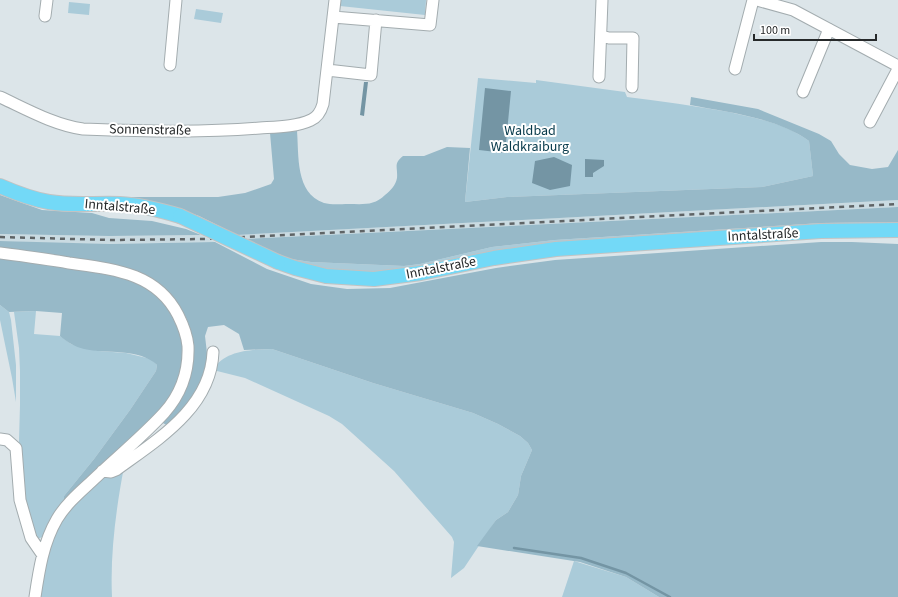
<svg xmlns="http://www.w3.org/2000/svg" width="898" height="597" font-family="'Source Sans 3',sans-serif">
<rect width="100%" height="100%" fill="#dce5e9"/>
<path fill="#cadbe2" d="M898,200v7l-653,32 -8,-4z
M0,234l109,2 92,-1 14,7 -105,2 -61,-1 -49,-2z"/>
<path fill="#aacbd9" d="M341,0h85l-1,15 -85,-9z
M69,2l21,2 -1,11 -21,-2z
M196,9l27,4 -2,10 -27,-4z
M478,78l58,5v-3l89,12 2,5c34,4 68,9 102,15 27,6 57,12 80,29l4,35 -51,11 -255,10 -42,5z
M888,222h10v4h-28l-497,48 -47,-3 -42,-13 27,4 93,4 16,-2 72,-17 63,-7 267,-17z
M0,305l9,7 2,8 5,45v37l-4,-24 -12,-58z
M36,311l-2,23 26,2 11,8 27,7 28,2 25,6 6,6 -1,6 -26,39 -36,49 -30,37v6l-13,18 -9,17 -4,2 -4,-3 -7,-18 -8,-77 1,-36v-34l-1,-23 -5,-36z
M272,349l101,34 100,30 25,11 22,12 8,7 4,7 -11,26 -3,19 -10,17 -12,8 -32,48 -13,10 3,-36 -2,-5 -58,-66 -52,-47 -13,-8 -84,-38 -32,-8c12,-20 38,-20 59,-21z
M124,467c-8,42 -14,87 -12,130h-72l4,-35 19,-47 41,-41z
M574,561l52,16 33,20h-97z"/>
<path fill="#97b9c8" d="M691,97l67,12 61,25 12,7 8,13 11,11 22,4 16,-2 10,-17v50l-661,35 -38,-19 -17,-6 -58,-13h94l27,-4 26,-9 3,-5 -4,-46 27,-2c2,24 -2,62 27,72 7,2 17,1 24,1 15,0 26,2 37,-9 5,-4 11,-10 12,-17 1,-11 -4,-14 6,-22h21l23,-9 23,1 -5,54 42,-5 255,-10 51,-11 -4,-35c-31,-23 -82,-29 -119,-36z
M0,195l42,15 50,3 17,5 43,3 34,8 15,6 -92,1 -109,-2z
M898,207v15l-76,1 -267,17 -63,7 -72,17 -16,2 -93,-4 -27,-4 -39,-19z
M0,241l110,3 105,-2 52,27 44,15 36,5 43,-1 106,-20 59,-8 266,-18h31l46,2v353h-239l-33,-20 -46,-15 -103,-16 19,-26 12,-8 10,-17 3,-19 11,-26 -4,-7 -8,-7 -22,-12 -25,-11 -100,-30 -101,-34 -28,1 -5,-16 -15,-9 -16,2 -3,9 4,34 -5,13 -34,44 -7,-4c1,-9 10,-14 16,-21 7,-10 11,-22 12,-34 1,-11 2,-23 0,-34 -5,-31 -33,-56 -62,-65 -16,-5 -34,-6 -51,-8 -26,-4 -52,-8 -78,-12z
M0,257l108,16c31,8 49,16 66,44 8,14 10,28 9,44 -5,41 -36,62 -64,88 -19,17 -37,35 -55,53v-6l30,-37 36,-49 26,-39 1,-6c-17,-17 -51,-11 -73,-16 -9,-2 -17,-7 -24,-13l2,-23 -26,-2 -27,1 -9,-7z"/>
<path fill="#7495a4" d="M364,82h4l-4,34 -4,-1z
M485,88l26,3 -6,62 -26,-3z
M554,157l18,8 -2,21 -20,4 -18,-7 3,-22z
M585,159l19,1v6l-11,7v4h-8z"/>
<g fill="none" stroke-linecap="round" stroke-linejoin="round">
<path stroke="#7495a4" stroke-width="2.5" d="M514,548l67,10 45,15 44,24"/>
<g stroke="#a3acaf" stroke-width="13">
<path id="minor" d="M757,0l36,10 105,56
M45,16l2,-16
M333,17l97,8 3,-25
M601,36l8,2h24l-1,49
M170,65l6,-65
M735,69l18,-69
M327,70l44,5 5,-55
M599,77l3,-77
M803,92l26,-63
M0,97c26,12 54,28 83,32 59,2 118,4 177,-1 16,-1 36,-1 51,-8 7,-3 10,-9 12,-16l12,-104
M870,122l28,-53
M0,253c23,3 46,6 69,10 43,6 87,9 109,52 5,10 9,20 10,31 1,26 -7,48 -24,67 -22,24 -48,45 -72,68 -13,12 -26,23 -35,38 -14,24 -18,51 -22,78
M0,439l7,1 9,8 4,52 11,38 11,16
M102,471l9,1 5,-2c41,-30 95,-62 97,-118"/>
</g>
<g stroke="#c2c3c3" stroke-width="16">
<path id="major" d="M0,186c16,7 32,13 49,16 23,4 47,1 71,2 20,1 40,6 60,12
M278,262l17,6 31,8 48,3 47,-6 73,-15 62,-9 265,-18 77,-1"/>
</g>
<use href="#minor" stroke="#fff" stroke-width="11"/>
<use href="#major" stroke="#73d9f7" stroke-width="14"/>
<path stroke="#5f6466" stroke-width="2.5" stroke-dasharray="5 5" stroke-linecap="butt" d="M0,237l110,3 97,-1 691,-35"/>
<g stroke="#c2c3c3" stroke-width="16" stroke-linecap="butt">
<path id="major-bridge" d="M180,216l98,46"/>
</g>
<use href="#major-bridge" stroke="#73d9f7" stroke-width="14"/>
</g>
<g text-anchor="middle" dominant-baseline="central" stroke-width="4" stroke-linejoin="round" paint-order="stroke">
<g font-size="14" fill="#26292a" stroke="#fff">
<text transform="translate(150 130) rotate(1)">Sonnenstraße</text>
<text transform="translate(120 207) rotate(5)">Inntalstraße</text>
<text transform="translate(763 235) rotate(-3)">Inntalstraße</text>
<text transform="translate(441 268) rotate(-11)">Inntalstraße</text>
</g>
<g font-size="14" fill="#06394a" stroke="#fff">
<text x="530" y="131">Waldbad<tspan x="530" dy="16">Waldkraiburg</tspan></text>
</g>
</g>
<path d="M754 34v6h122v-6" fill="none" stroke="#26292a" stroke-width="2"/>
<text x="760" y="34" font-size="12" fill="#26292a" stroke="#ffffff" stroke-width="3" paint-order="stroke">100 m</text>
</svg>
